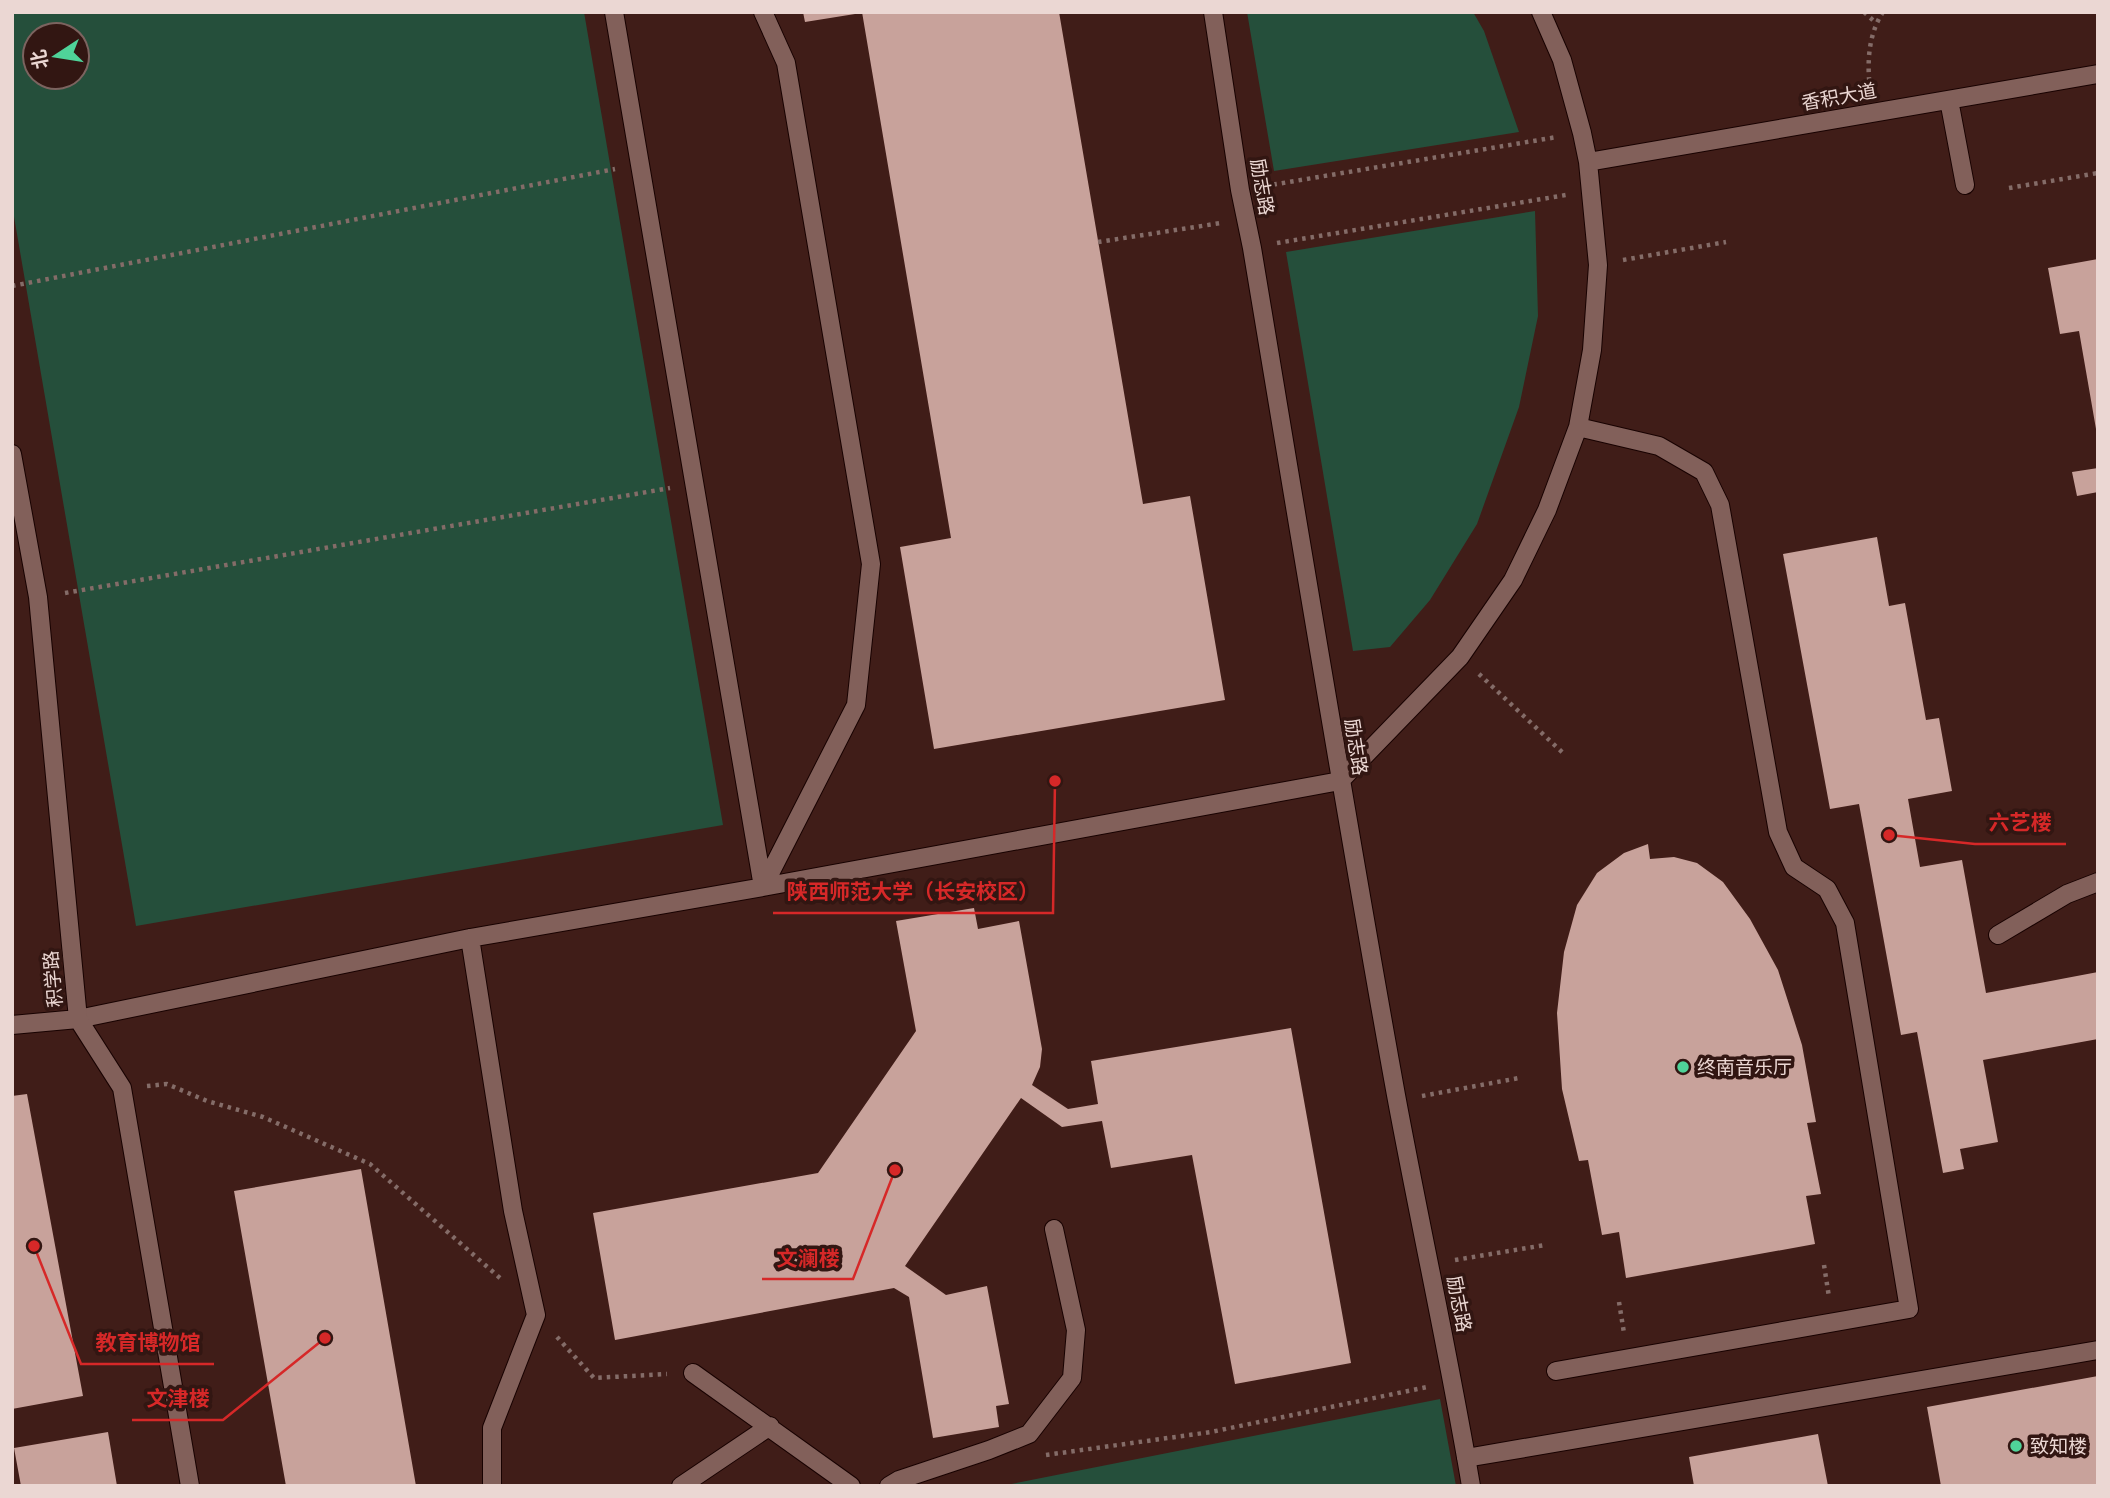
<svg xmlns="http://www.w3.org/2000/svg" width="2110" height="1498" font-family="Inter,'Noto Sans SC',sans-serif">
<rect width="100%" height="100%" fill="#321612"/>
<path fill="#401d18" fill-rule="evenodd" d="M12,12h2086v1474h-2086zM35,35h42v42h-42z"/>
<path fill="#254f3b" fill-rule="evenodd" d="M12,12h572l139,813 -587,101 -124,-721zM35,35h42v42h-42z
M1247,12h226l11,19 35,101 -245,39z
M1535,211l3,105 -19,91 -42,117 -47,76 -40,47 -37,4 -67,-399z
M1440,1399l16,87h-455z"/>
<path fill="#c8a29b" d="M803,12h52v2l-50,8z
M862,12h197l84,492 47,-8 35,204 -291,49 -34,-202 51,-9z
M2098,259v170h-2l-17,-98 -19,3 -12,-66z
M2098,468v24l-21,4 -5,-24z
M1877,537l12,69 16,-3 21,117 13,-2 13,73 -44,8 12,68 42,-7 24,133 112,-21v67l-115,21 15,82 -38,7 4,20 -21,4 -26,-141 -16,3 -42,-231 -29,5 -47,-255z
M1648,844l2,15 24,-2 23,6 26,19 27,37 28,51 24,75 14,77 -9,1 14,71 -15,2 9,48 -189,34 -7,-46 -17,3 -14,-75 -9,1 -17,-72 -5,-76 7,-61 13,-47 20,-32 27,-20z
M974,908l4,21 41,-8 23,128 -2,18 -8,18 36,24 30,-5 -7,-43 200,-33 60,335 -116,21 -43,-229 -81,13 -9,-47 -40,6 -41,-29 -116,168 41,29 41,-9 22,118 -13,2 3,21 -66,11 -24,-141 -15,-9 -279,52 -22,-127 225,-40 98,-142 -20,-110z
M27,1094l56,302 -71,13v-313z
M361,1169l55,317h-130l-52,-295z
M2098,1376v110h-157l-14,-79z
M108,1432l9,54h-96l-7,-38z
M1818,1434l10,52h-134l-5,-29z"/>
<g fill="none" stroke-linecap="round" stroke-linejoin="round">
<g stroke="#180201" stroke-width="20">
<path id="lane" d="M614,12l149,875
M1213,12l27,178 12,58c47,282 93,565 144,847 24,130 53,260 75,391
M1949,100l16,85
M1588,162l510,-88
M763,887l93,-182 15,-141 -85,-501 -23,-51
M1998,935l69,-41 31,-12
M470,938l43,273 23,104 -44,113v58
M78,1019l392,-81 293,-51 577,-106 120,-124 53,-77 34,-70 31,-83 14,-77 6,-85 -10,-103 -6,-29 -20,-73 -21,-48
M1556,1371l353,-62 -64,-386 -18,-34 -33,-22 -16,-35 -58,-327 -16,-33 -45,-26 -81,-19
M693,1373l158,113
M1466,1458l632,-108
M681,1486l89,-60
M889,1486l10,-6 90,-30 40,-16 43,-56 4,-48 -22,-101"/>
</g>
<g stroke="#180201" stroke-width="20">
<path id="street" d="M12,454l26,143 40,422 44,69 68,398
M12,1025l66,-6"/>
</g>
<path stroke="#846c68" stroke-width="4.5" stroke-dasharray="3.5 5" stroke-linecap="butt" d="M1864,12l12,11
M1870,89c-3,-26 -2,-54 13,-77
M1265,186l292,-49
M2009,188l89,-15
M1098,242l123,-19
M1277,243l289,-48
M1623,260l103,-18
M12,286l603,-117
M65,593l605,-105
M1479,674l84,79
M147,1086l20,-2 40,17 56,16 107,47 130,114
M1422,1096l97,-18
M1455,1260l90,-15
M1824,1265l5,32
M1619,1302l5,31
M557,1337l37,41 73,-4
M1046,1455l165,-23 216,-45"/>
<use href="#lane" stroke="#82605a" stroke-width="18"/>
<use href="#street" stroke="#82605a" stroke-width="18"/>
</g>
<g fill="#4fd399" stroke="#321612" stroke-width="2.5">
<circle cx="1683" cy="1067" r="7"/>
<circle cx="2016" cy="1446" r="7"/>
</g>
<g text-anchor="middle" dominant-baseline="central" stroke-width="7" stroke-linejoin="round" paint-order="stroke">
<g font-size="19" fill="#ebd7d3" stroke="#321612">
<text transform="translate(1839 97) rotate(-10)">香积大道</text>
<text transform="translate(1262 187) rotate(80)">励志路</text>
<text transform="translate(1356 747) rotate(81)">励志路</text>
<text transform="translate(53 979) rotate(-95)">积学路</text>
<text transform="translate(1459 1304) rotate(79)">励志路</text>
</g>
<g font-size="19" fill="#ebd7d3" stroke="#321612" text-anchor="start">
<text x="1697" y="1067">终南音乐厅</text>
<text x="2030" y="1446">致知楼</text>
</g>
</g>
<path fill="none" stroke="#d62828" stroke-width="2.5" d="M1889 835L1975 844H2066M1055 781L1053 913H773M895 1170L853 1279H762M34 1246L81 1364H214M325 1338L223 1420H132"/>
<g fill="#d62828" stroke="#321612" stroke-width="2.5">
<circle cx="1889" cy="835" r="7"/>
<circle cx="1055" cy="781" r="7"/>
<circle cx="895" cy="1170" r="7"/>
<circle cx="34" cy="1246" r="7"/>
<circle cx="325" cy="1338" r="7"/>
</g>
<g font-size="21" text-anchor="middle" font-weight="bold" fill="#d62828" stroke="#321612" stroke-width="7" stroke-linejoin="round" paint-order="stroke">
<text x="2020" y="830">六艺楼</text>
<text x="913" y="899">陕西师范大学（长安校区）</text>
<text x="808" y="1266">文澜楼</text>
<text x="148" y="1350">教育博物馆</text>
<text x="178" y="1406">文津楼</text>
</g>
<rect width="2110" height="1498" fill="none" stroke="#ebd7d3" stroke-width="28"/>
<g transform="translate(56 56) rotate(258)"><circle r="33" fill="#321612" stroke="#7c635f" stroke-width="2"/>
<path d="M0-5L12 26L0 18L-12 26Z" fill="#4fd399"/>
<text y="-10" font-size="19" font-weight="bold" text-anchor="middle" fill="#ebd7d3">北</text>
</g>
</svg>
